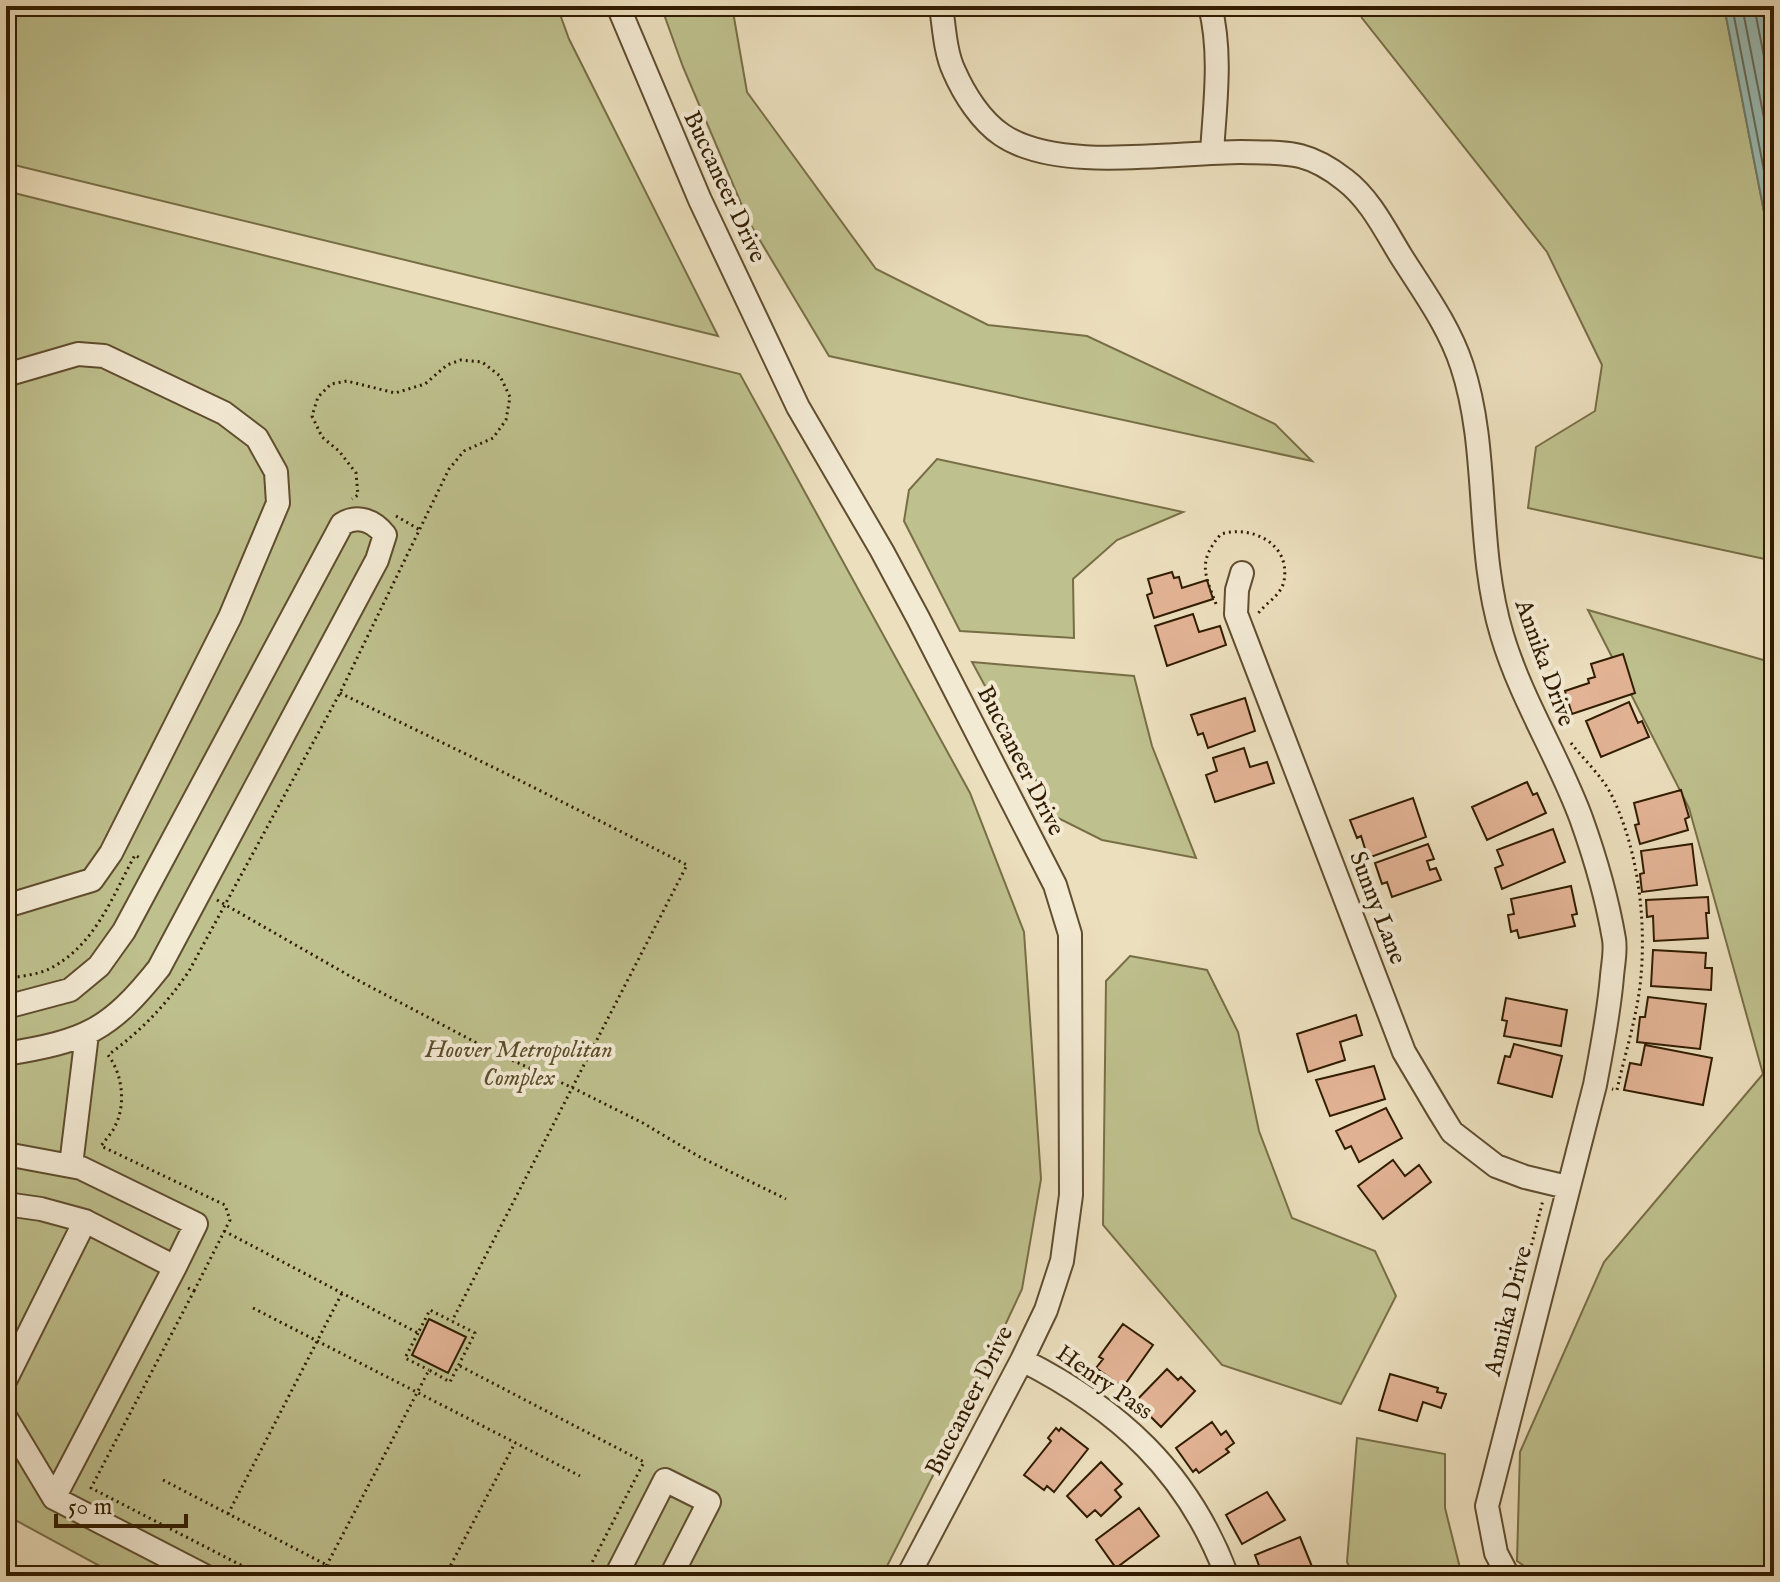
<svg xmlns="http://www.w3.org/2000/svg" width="1780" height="1582" font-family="'IM FELL English',serif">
<rect width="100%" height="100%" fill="#ecdfbd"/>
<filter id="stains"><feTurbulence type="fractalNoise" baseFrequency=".0025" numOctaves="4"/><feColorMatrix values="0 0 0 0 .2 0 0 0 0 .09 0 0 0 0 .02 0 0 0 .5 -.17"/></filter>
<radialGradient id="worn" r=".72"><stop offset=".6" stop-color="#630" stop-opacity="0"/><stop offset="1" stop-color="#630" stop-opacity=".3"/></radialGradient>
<path fill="#bec08d" stroke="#786e46" stroke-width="2" d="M6,6h551l12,33 149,297 -712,-173z
M661,6h71l15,86 129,177 112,56 99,11 188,88 37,37 -483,-105 -80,-134 -66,-155z
M1357,6h367l50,257v298l-246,-53 8,-61 59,-36 7,-46 -55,-113 -185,-234z
M6,191l734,183 230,419 54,139 17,247 -19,110 -66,141 -74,146h-764l-112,-61z
M937,459l246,53 -66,28 -44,39 1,59 -114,-7 -56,-110 5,-31z
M1588,610l186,53v913h-235l-22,-15 3,-109 84,-190 159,-188 -74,-266z
M972,662l162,14 18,70 44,112 -94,-18 -46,-23z
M1130,956l77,14 31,62 21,99 33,87 83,33 21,45 -55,108 -119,-39 -119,-140 3,-244z
M1357,1438l88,16v54l17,68h-108l-7,-14z"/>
<path fill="#99bcb5" stroke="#6f7c6d" stroke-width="2" d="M1724,6h50v257z"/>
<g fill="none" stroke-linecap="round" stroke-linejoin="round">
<path stroke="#656c5a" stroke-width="2" d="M1732,6l42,216
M1742,6l32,163
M1754,6l20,101"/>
</g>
<path fill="#e3b395" stroke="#311c00" stroke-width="2" d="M1172,572l2,6 5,-1 3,11 25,-8 6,19 -59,19 -7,-23 5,-2 -4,-14z
M1193,614l6,18 21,-6 6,19 -59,21 -12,-40z
M1623,654l12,39 -63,21 -7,-23 24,-8 -1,-4 7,-2 -4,-13z
M1245,698l10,33 -47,17 -5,-15 -5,2 -7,-20z
M1629,702l9,21 4,-2 7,16 -48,20 -15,-36z
M1244,748l6,19 17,-5 7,21 -59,19 -9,-27 11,-4 -4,-13z
M1527,782l6,13 4,-2 9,20 -59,27 -15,-33z
M1681,790l8,27 -4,2 3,11 -48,14 -5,-19 4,-1 -5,-21z
M1413,798l13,39 -58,21 -7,-22 -4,2 -7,-18z
M1553,829l12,33 -63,27 -7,-21 8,-3 -6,-15z
M1428,844l6,15 -7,2 3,9 6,-2 5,12 -49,17 -5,-15 -5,2 -7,-21z
M1692,844l5,41 -55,7 -2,-18 4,-1 -3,-22z
M1571,886l6,28 -5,1 3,11 -56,12 -2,-8 -6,2 -3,-17 6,-1 -3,-15z
M1708,897l1,16h-3l2,25 -54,3 -1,-25 -6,1 -1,-17z
M1653,950l53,3 -1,15h7l-1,22 -60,-4z
M1648,997l58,7 -6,45 -63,-7 3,-25h5z
M1506,998l61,12 -6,36 -57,-10 3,-15 -5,-1z
M1356,1015l6,20 -22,7 5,18 -37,12 -11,-38z
M1514,1044l48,12 -10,41 -54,-14 7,-27 5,1z
M1645,1045l67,13 -9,47 -79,-15 6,-27 11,2z
M1374,1066l11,33 -55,17 -14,-36z
M1386,1108l16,30 -43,24 -8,-16 -6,3 -9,-18z
M1393,1160l12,16 14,-11 12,17 -48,37 -25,-33z
M429,1319l37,18 -18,36 -36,-18z
M1123,1324l30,21 -30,42 -27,-19 7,-9 -4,-2z
M1167,1369l11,11 3,-3 14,14 -34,36 -14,-14 -3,3 -12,-11z
M1390,1374l48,14 -1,4 9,2 -5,14 -18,-6 -6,19 -38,-11z
M1212,1422l9,13 5,-4 8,12 -8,6 3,3 -30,21 -3,-4 -3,3 -17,-24z
M1056,1428l3,3 2,-3 27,21 -34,43 -7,-6 -3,4 -20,-15 27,-34 -3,-3z
M1101,1462l21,22 -7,6 6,7 -20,19 -6,-6 -8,7 -20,-21z
M1267,1492l18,28 -43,24 -16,-29z
M1139,1508l20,28 -43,32 -20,-28z
M1300,1537l13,32 -18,7h-32l-8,-21z"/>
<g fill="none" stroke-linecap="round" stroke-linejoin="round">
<g stroke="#604d2f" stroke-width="26">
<path id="minor" d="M618,6l82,194 98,207 84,144 36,67 137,267 15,49 1,261 -9,66 -16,49 -24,50 -114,216
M941,6c3,20 4,46 13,65 10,23 27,50 48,64 56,38 172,17 239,17 46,1 66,-2 104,28 25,19 40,50 56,76 22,35 48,70 61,110 28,85 13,180 40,269 19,64 56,121 79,183 14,39 26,80 33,121 2,12 -1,25 -2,37 -3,37 -10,72 -17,109l-108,421 9,47 12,23
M1210,6c12,47 5,98 2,146
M6,375l72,-21 26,2 120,57 33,25 19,34 2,31 -48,114 -119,236 -19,27 -86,26
M1242,573l-5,17 -1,24 168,438 35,59 13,21 44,34 29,11 42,10
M6,1007l64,-17 29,-24 25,-35 218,-407c16,-10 32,-3 43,11l-8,25 -218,408c-50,63 -74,73 -153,86
M6,1154l75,14 115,56 -21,43
M71,1165l16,-131
M6,1204l35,5 44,12 90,46 -121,231 151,78
M1022,1360c97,49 166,112 205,216
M6,1379l79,-158
M6,1418l48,80
M616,1576l49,-96 44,22 -38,74"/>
</g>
<path stroke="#311c00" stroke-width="3" stroke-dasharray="2 4" stroke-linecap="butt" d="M396,516l24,14
M1216,604c-12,-31 -18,-43 5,-70 30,-9 70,9 63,47 -3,15 -19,22 -27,34
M340,693l167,81 180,91 -235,456
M1571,743c13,17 32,34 41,53 26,54 34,121 29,180 -3,38 -16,77 -24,114l-5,-1
M217,900l131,75 144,76 81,37 70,35 55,33 88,43
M6,979c14,-3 31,-4 43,-10 46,-23 63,-72 86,-114l5,3
M224,1231l194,102 12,-23 45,23 -25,49 -21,-12 -108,206
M1530,1251l13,-51
M188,1288l6,3 -103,197 171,88
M194,1291l36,-71 -5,-15 -124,-59c5,-7 12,-14 15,-22 10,-21 6,-51 -8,-69 33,-24 58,-50 81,-84l151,-278 109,-224 15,-18 29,-13 13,-18 4,-23 -10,-21 -18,-14 -21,-2 -14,5 -22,19 -30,9 -48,-12 -16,3 -13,13 -6,19 10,21 17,14 17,22 2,22 -6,4
M253,1308l327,168
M418,1333l-13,25 24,12
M460,1366l184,96 -59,114
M163,1480l185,96
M228,1514l114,-221
M445,1576l70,-133"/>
<use href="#minor" stroke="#f3ead4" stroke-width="22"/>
</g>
<g text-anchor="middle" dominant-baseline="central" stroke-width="8" stroke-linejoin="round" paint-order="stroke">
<g font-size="24" fill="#311c00" stroke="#f3ead4">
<text transform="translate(724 187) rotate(65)">Buccaneer Drive</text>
<text transform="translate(1544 663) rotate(70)">Annika Drive</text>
<text transform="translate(1020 761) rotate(63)">Buccaneer Drive</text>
<text transform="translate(1377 908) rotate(69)">Sunny Lane</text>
<text transform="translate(1509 1311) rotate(-76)">Annika Drive</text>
<text transform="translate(1104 1383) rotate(35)">Henry Pass</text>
<text transform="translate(970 1401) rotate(-63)">Buccaneer Drive</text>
</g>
<g font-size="24" font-style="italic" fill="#5b4d2a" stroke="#f3ead4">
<text x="519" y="1050">Hoover Metropolitan<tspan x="519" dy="28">Complex</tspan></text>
</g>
</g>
<rect width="1780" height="1582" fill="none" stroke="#ecdfbd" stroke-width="32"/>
<rect x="8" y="8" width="1764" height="1566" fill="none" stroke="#311c00" stroke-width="4"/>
<rect x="16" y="16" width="1748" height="1550" fill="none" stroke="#311c00" stroke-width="2"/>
<path d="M56 1514v12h130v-12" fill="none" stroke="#311c00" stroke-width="4"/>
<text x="68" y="1514" font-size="24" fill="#311c00" stroke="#f3ead4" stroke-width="6" paint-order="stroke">50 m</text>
<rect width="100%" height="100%" filter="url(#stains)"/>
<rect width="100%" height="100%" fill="url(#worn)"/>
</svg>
